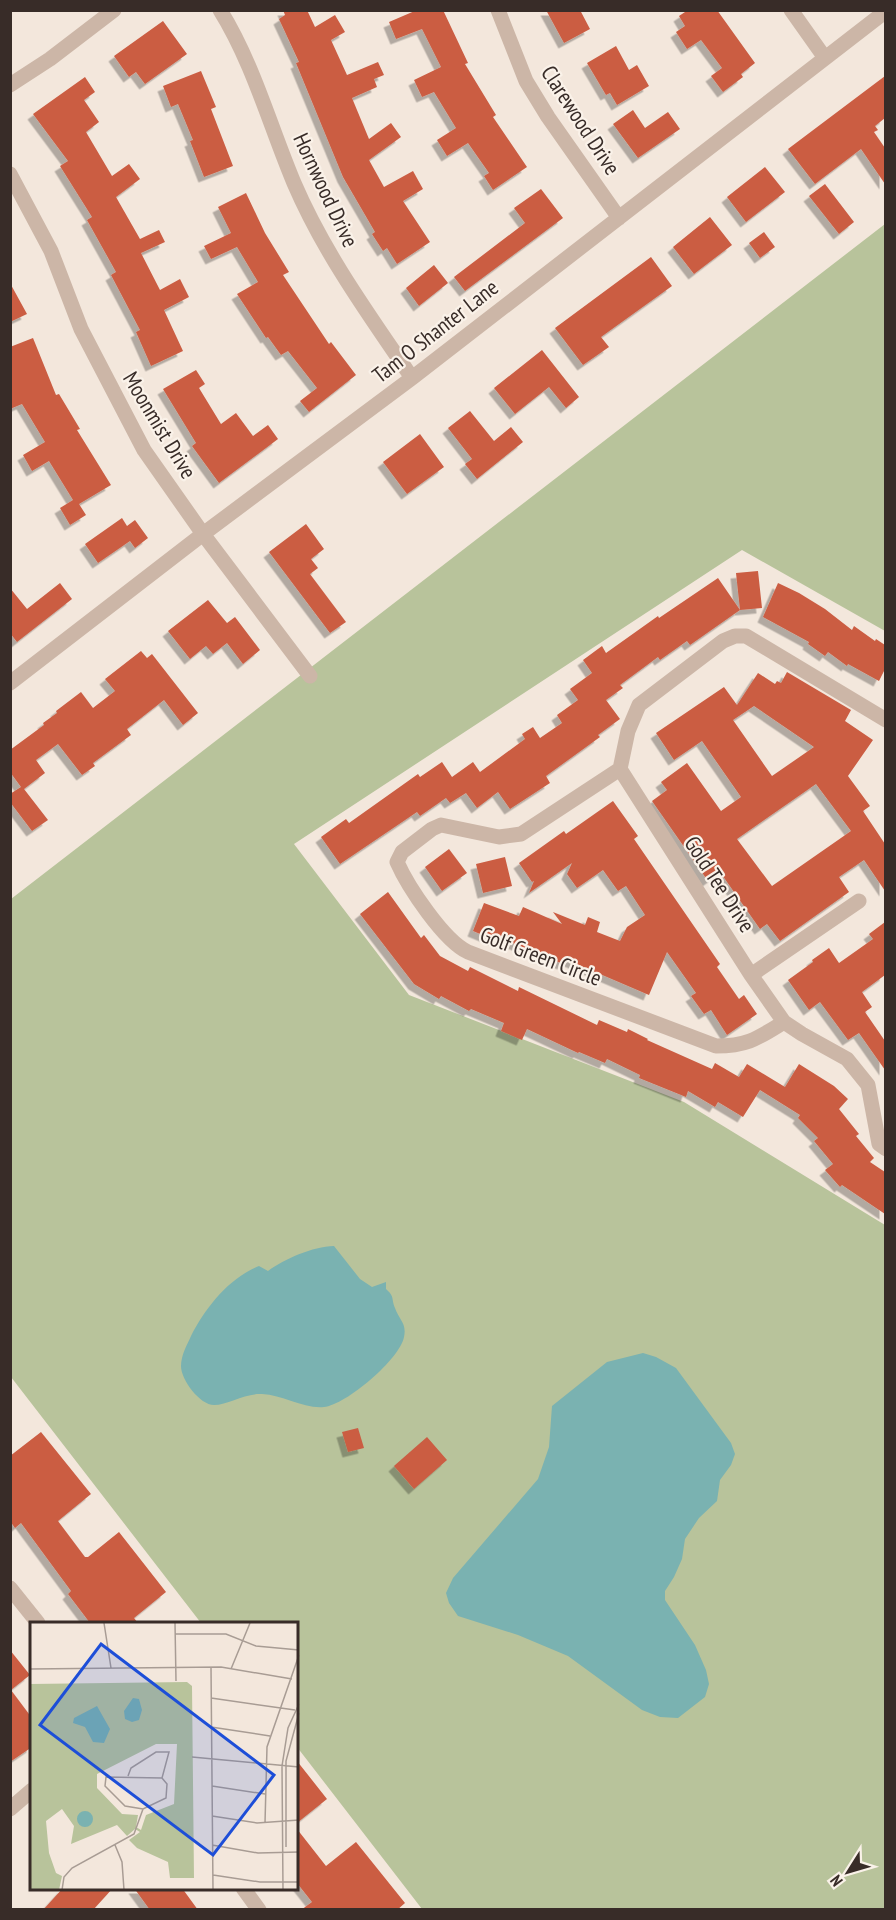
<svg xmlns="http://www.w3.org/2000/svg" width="896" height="1920" font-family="'PT Sans Narrow',sans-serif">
<defs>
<filter id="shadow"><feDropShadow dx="-5.5" dy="5.5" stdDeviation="0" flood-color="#0004"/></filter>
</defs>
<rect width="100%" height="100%" fill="#f3e7dc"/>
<path fill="#b8c39b" d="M885,224v407l-143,-81 -448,294 115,151 275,107 201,123v684h-463l-125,-162v-124h-96l-190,-246v-478z"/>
<path fill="#7ab2b1" d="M334,1246l26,33 12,8 14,-5v7c9,8 5,9 9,19 4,12 12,15 9,29 -4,22 -58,68 -80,70 -20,2 -41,-12 -62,-13 -17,-1 -34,11 -48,11 -14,0 -33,-25 -33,-39 0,-11 6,-21 10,-30 15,-29 38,-58 68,-70l9,5c18,-13 44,-24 66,-25z
M643,1353l13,4 20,11 55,75 4,11 -4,11 -11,15 -3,21 -18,17 -14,21 -3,20 -8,18 -9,14v9l30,45 11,25 3,14 -4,13 -27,21 -18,-1 -18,-7 -74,-54 -50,-21 -60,-19 -9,-13 -3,-10 7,-15 85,-99 11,-32 3,-41 55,-44z"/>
<path fill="#cb5d43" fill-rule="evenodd" filter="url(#shadow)" d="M283,10h24l8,17 20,-12 10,17 -14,8 16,35 31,-13 6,13 -10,4 3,8 -25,11 17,41 22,-16 10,14 -32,23 15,27 29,-16 10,18 -20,12 27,41 -33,22 -10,-16 -4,3 -11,-17 3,-2 -32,-55 -47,-114 3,-1 -20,-43 6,-4z
M417,10h26l25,53 -3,1 31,51 -3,2 34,50 -34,23 -9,-14 5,-3 -21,-30 -21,13 -10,-16 19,-12 -22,-36 -12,5 -8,-17 27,-13 -19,-38 -26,10 -7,-17z
M546,10h34l10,19 -26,14z
M688,10h29l38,53 -14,11 2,3 -20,15 -12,-16 11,-8 -21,-28 -14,9 -11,-17 9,-6 -6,-10z
M163,21l24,33 -42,30 -9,-12 -7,5 -15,-21z
M616,46l13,24 8,-5 12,21 -32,19 -7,-12 -4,2 -19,-32z
M201,71l15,36 -5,2 22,57 -29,11 -14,-36 3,-1 -15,-36 -7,3 -8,-21z
M885,76v42l-10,8 3,4 -4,2 11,16v36l-24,-35 -46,35 -27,-35z
M85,77l10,15 -11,8 15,22 -13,10 26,44 17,-12 11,15 -24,18 24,42 19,-9 6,12 -24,11 19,37 20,-11 9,18 -25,13 19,41 -32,15 -15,-34 4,-2 -29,-55 5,-3 -29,-52 5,-3 -32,-51 8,-5 -35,-47z
M633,110l12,18 23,-16 12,17 -42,29 -25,-34z
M765,167l20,25 -39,30 -19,-25z
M825,184l29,38 -15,12 -30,-38z
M541,189l22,29 -98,73 -11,-14 71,-54 -11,-15z
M246,193l19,40 24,39 -6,3 46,69 2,-2 25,33 -47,37 -9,-11 17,-13 -29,-37 -7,4 -13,-18 -2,1 -29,-44 21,-12 -21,-35 -26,12 -7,-13 27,-13 -13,-26z
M710,217l22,28 -38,29 -21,-27z
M764,232l11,15 -15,11 -11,-15z
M651,257l21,29 -71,51 8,10 -26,18 -28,-37z
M434,265l14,18 -29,23 -13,-18z
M10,283l17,31 -17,8z
M33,338l23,57 3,-1 21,35 -3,1 34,55 -32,19 7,11 -16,10 -10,-17 13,-8 -24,-39 -17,10 -9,-16 22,-13 -23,-38 -12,5v-62z
M542,350l37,47 -13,11 -17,-21 -34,27 -21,-26z
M196,370l9,14 -6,4 22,36 15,-11 17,23 15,-11 10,14 -59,44 -27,-37 4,-3 -33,-54z
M470,411l24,30 17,-14 12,15 -46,37 -12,-15 7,-5 -24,-31z
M420,434l24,33 -37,27 -24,-32z
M122,518l5,8 8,-6 13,18 -13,10 -5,-7 -32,22 -13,-19z
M306,524l18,25 -13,10 7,9 -8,6 36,48 -16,11 -61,-81z
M758,571l4,37 -22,2 -4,-37z
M718,578l22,32 -50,35 -3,-4 -27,19 -2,-3 -38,28 3,3 -17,12 14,19 -22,16 2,2 -54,39 4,7 -40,26 -12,-17 -21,16 -11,-15 -16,10 -4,-5 -26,18 -3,-4 -77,52 -19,-27 25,-18 3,4 69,-49 2,3 22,-15 10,15 21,-15 7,10 45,-33 -3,-5 11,-7 7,11 22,-15 -5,-8 21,-15 -8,-11 22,-16 -9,-13 19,-14 4,7 52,-37 1,2z
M60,583l12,16 -55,43 -7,-9v-45l17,21z
M778,583l21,10 26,16 27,21 2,-4 21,15 1,-2 9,6v24l-6,12 -31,-17 -1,2 -19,-14 -3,4 -17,-12 1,-2 -46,-25z
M208,600l19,23 8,-6 25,33 -17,14 -16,-21 -14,11 -7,-8 -16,13 -22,-28z
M141,651l6,7 5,-4 46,59 -15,12 -19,-25 -37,29 4,6 -38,28 2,3 -13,9 -24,-31 -22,16 9,13 -21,16 24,31 -16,11 -22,-29v-8l11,-7 -11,-15v-22l34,-25 -1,-2 14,-10 -1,-2 25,-19 12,16 22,-17 -10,-12z
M787,672l64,38 -6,11 28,19 -25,36 22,30 -7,5 22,33v47l-21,-31 -25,17 10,15 -69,49 -13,-17 -7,5 -40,-57 -12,9 -56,-80 15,-11 -6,-8 26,-19 34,48 20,-14 -39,-56 -28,19 -18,-27 68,-46 13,18 21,-32 17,11 2,-3 4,2zM754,706l60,41 -42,29 -39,-56zM816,784l35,47 -79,55 -35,-47z
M613,801l25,35 -4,3 86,125 -3,3 22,32 5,-4 13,19 -30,21 -16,-25 -7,4 -13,-18 5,-3 -29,-41 -18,43 -84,-36 -2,5 -60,-25 -1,4 -29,-12 11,-28 35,13 4,-9 39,17 -9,-12 32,13 3,-8 12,5 -3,10 23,9 7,-14 18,-12 -19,-29 -8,5 -15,-21 -26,18 -10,-14 5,-11 -43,30 5,-12 -2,1 -13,-19 45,-32 2,3z
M449,849l18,24 -25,18 -17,-24z
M505,857l7,29 -29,7 -7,-29z
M388,892l33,46 3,-3 16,21 28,15 2,-4 48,24 1,-4 78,38 2,-5 28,12 1,-3 20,10 -1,1 65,29 3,-6 24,14 8,-13 38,23 14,-23 35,22 14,13 -9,10 20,25 -3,2 18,22 -4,4 15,10v42l-43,-29 -2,2 -15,-17 8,-6 -19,-23 4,-3 -20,-20 2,-3 -40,-25 -17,27 -25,-15 -3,5 -27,-16 -2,6 -47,-19 1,-3 -33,-16 -2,4 -26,-11 -1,1 -51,-24 -5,11 -21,-9 3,-8 -33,-14 -2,2 -28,-15 -2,3 -25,-15 -54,-70z
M885,922v53l-23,17 10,15 -7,5 20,29v29l-26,-37 -11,7 -28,-38 -11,8 -21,-30 25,-18 -1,-2 17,-12 10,15 34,-24 -4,-5z
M358,1428l6,20 -16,4 -6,-20z
M41,1432l50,62 -33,27 27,36h3l31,-25 47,60 -32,26 4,5h-48l-22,-29 3,-3 -50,-68 -6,5 -5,-7v-65z
M427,1437l20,23 -33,29 -20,-23z
M10,1650l20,25 -19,15 21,28v29l-22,15z
M297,1761l30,38 -30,24z
M297,1829l29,37 30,-24 49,61 -8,7h-96l11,-8 -15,-19z
M63,1888h50l-20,22h-50z
M134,1888h48l16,22h-48z"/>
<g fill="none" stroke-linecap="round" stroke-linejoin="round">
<path stroke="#ccb6a7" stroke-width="15" d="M220,10c33,53 50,116 74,173 30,70 75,132 118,195
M498,10l28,71 22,36 71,101
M791,10l34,48
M10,85l40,-26 64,-49
M10,174l41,77 30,78 63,121 59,84 107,142
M10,683l193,-149 209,-156 474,-367
M620,769l131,206 33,47 18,12 45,25 21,26 11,59 7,5
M751,975l108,-74
M784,1022c-26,16 -36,24 -68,24l-248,-94c-24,-11 -60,-65 -71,-90l5,-10 30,-23 9,-4 58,12 22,-3 99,-65 8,-38 11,-26 84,-64 12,-5h11l140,84
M10,1588l28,35
M10,1809l22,-19
M243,1888l16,22"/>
</g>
<g text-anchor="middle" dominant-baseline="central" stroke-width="4.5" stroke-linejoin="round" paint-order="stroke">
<g font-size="22" fill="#382c28" stroke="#faf2e9">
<text transform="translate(581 120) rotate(57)">Clarewood Drive</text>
<text transform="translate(326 190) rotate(65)">Hornwood Drive</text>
<text transform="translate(435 331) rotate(-38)">Tam O Shanter Lane</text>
<text transform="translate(160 425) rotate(59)">Moonmist Drive</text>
<text transform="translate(720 884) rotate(57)">Gold Tee Drive</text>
<text transform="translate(541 956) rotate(21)">Golf Green Circle</text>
</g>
</g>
<g transform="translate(30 1622)">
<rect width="268" height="268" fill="#f3e7dc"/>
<path d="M157,60l5,4 2,192h-24l-2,-16 -31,-14 -8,-8 11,-8 -5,-3 -8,7 -10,-11 -46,19 3,-18 -12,-17 -16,12 3,32 7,20 6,3 -3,14h-29v-206zM126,122h21l-3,60 -28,11 -5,15 -5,-3 2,-12 -16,-1 -25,-26v-14z" fill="#b8c39b" fill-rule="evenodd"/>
<path d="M103,76l6,1 3,11 -3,10 -7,2 -7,-3 -1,-8zM67,84l13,23 -6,14 -11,-1 -8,-15 -12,-4 1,-5zM47 197a8 8 0 1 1 16 0a8 8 0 1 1-16 0Z" fill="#7ab2b1"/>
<path fill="none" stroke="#a89c94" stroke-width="1.5" d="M74,1l7,45M145,1l1,58M145,12h51l30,12 43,4M181,45l2,223M0,47l191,-2 71,12M201,47l19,-46M181,76l84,12M181,105l59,9M162,135l107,10M98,154l3,-8 25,-16h13l-7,26 5,6 -1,14 -23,11 -18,-3 -20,-20 1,-9 56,1M182,164l53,8M182,194l45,7 42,-3M235,201l2,-76 32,-92M85,223l7,17 2,28M182,223l46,8 41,-1M256,225v-86l13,-48M183,253l47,7h39M32,268l2,-13 8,-9 62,-34 9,-25M253,268l-1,-124 6,-38 11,-24"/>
<path fill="#1d4ed8" fill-opacity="0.15" stroke="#1d4ed8" stroke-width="3" d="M71,22l173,131 -61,80 -173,-130z"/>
<rect width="268" height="268" fill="none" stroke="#382c28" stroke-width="3"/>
</g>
<rect width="896" height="1920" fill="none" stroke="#382c28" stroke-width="24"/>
<g transform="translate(848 1872) rotate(233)" stroke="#faf2e9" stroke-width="4.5" paint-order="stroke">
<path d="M0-4.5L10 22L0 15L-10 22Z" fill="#382c28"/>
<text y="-9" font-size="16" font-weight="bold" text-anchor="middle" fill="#382c28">N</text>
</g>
</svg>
